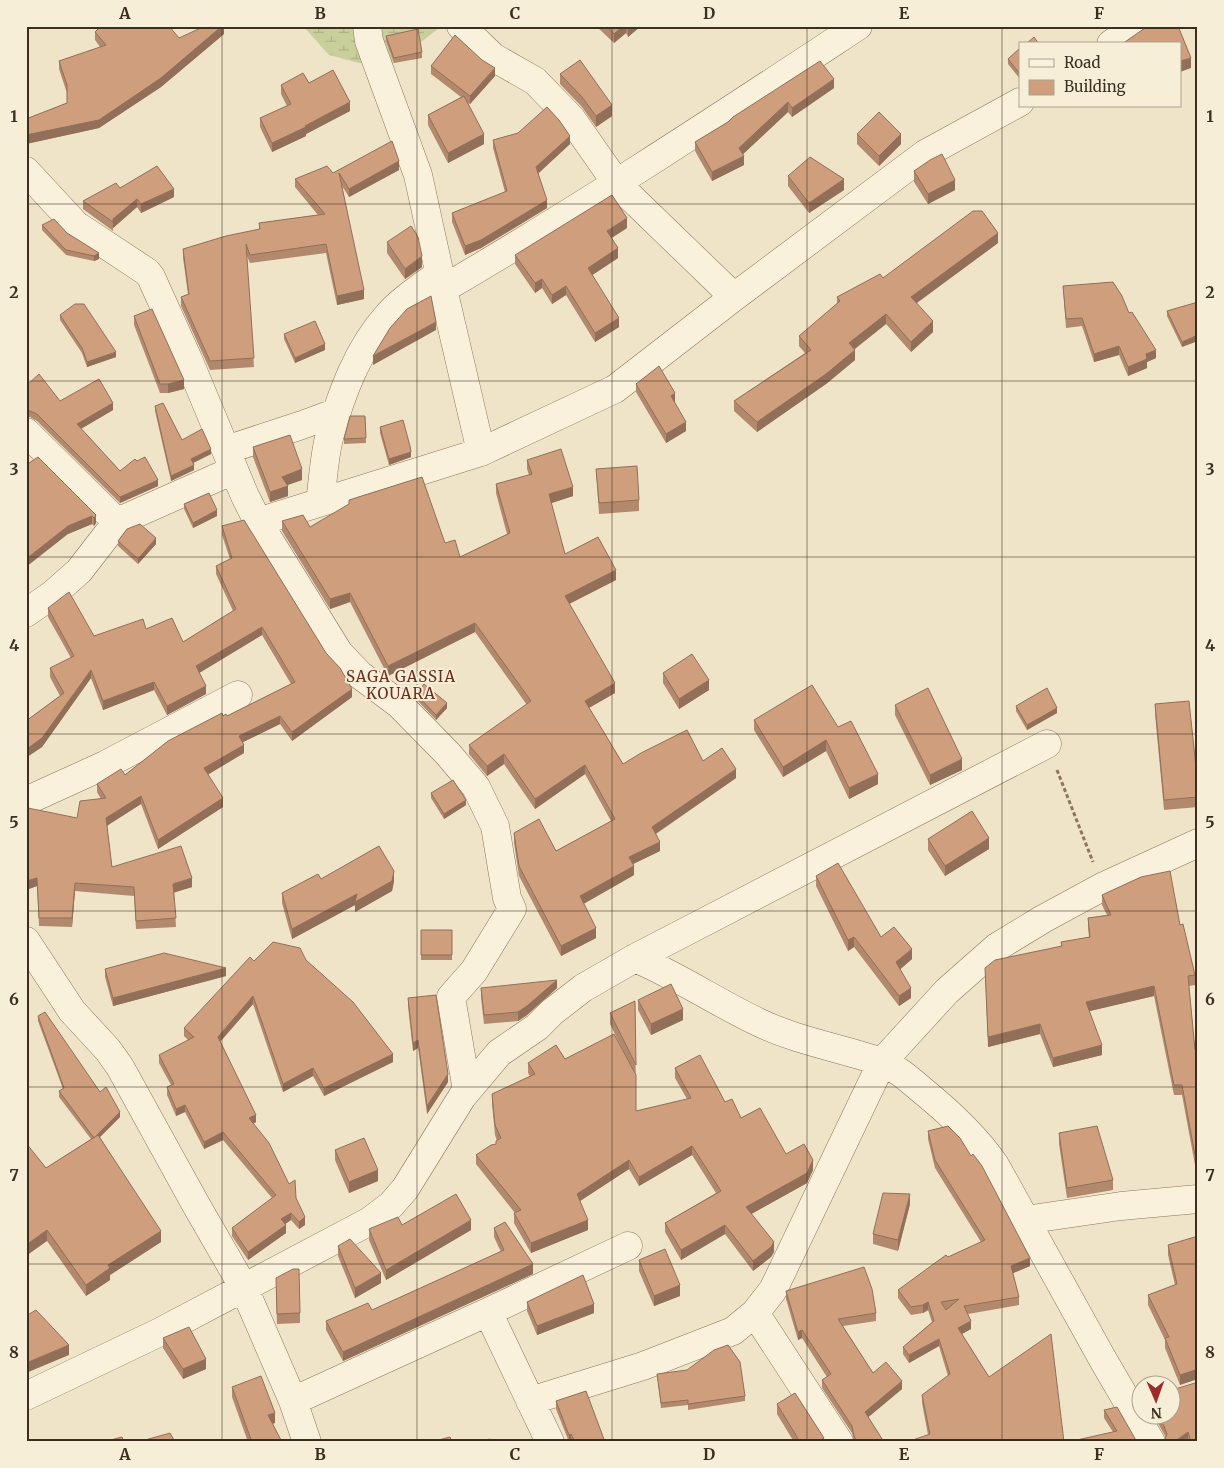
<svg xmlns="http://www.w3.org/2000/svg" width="1224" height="1468" font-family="Merriweather,serif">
<defs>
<pattern id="wetland-marsh" width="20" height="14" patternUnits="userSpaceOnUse" patternTransform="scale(1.25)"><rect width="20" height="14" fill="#c9cf9b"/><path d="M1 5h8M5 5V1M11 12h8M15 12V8" fill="none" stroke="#aeb285"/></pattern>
</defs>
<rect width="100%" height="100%" fill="#f0e4c8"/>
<path fill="url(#wetland-marsh)" d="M303,26h139l-50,38 -33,-1 -30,-8z"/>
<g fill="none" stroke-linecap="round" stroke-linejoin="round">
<g stroke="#8d765c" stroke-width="29">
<path id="minor" d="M367,26l2,15 49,134 25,114
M461,26l32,31 42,24 36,37 46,66 117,113
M1111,44l25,-18
M26,171l50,54 71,47 4,5 37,82 57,137 13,26 81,131 21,22 39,29 49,50 28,33 19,39 12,72 5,11 -38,62 -23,26 16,94
M26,432l91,90 -38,49 -26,23 -27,19
M226,450l76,-25 35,-13
M481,452l-38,-163c142,-83 278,-173 415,-263
M320,502c3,-21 4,-44 9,-64 12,-44 29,-90 60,-124 14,-16 34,-28 51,-41
M117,522l117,-52
M258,522l223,-70 134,-63 119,-92 191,-143 95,-52
M26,801l79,-36 133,-70
M26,941l46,70 36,39 12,17 75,136 49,85 49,113 14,41
M1025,1220l96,-14 77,-7
M488,1312l62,130
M755,1313l84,129
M26,1396l134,-64 210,-111 21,-16 14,-16 57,-92 37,-44 38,-26 15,-15 31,-24 52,-30 412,-214
M293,1401l195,-89 140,-66
M530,1401l113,-35 90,-35 22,-18 18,-23 109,-228c-41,-14 -85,-21 -124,-40 -42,-20 -80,-46 -123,-64
M1151,1442l-49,-84 -107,-193c-20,-29 -45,-52 -72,-74 -13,-11 -25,-22 -41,-29l65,-71 50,-44 46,-28 59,-32 96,-44"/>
</g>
<path stroke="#8d765c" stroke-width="3" stroke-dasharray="4 2.5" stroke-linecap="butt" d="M1057,770l36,92"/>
<use href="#minor" stroke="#faf1dc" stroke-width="28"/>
</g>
<path fill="#b2896c" d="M224,26v8l-63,53 -62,41 -73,16v-25l41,-16v-10l-8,-24v-8l41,-14 -5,-7v-8l84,6z
M596,26h45l-13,11 -2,-4 -12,10z
M386,36l36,16v6l-28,5 -8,-22z
M1020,48v31l-12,-15v-5z
M431,66l64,10 -25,28 -2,-1 16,41 -36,19 -20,-38v-10l33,-18 -30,-23z
M560,74l52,42 -16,11 -14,-20 -22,-23z
M309,83l41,28 -44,23v2l-34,16 -12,-25v-9l27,-12 -6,-12v-9z
M834,88l-42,29 -4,-5 -45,42 1,11 -32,16 -17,-30v-9l33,-20z
M857,134l44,10 -22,22 -22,-22z
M493,140l77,4 -32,30 9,34 -66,40 -16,7 -13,-33v-9l53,-21 -12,-44z
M399,170l-50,27 -7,-11 22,113 -27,6 -11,-52 -76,10 -4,-9 8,113 -44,3 -29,-64v-9l7,-3 -5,-36v-9l76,-20v-6l59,-8 -23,-28v-8l38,-6z
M914,171l41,19 -27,14 -14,-22z
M788,176l56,14 -35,23 -21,-27z
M120,188l54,9 -33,16 -4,-6 -24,21v3l-30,-22v-8z
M42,225l25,8 32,26 -5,2 -28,-6 -24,-25z
M627,228l-16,10 7,20 -26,17 27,52 -24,15 -29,-47 -14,9 -10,-16 -7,5 -20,-29v-9z
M387,242l35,25 -17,12 -18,-26z
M998,243l-81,60 16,29 -22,20 -25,-28 -31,25v11l-29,24 -69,48 -23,-21v-10l71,-48 -6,-7v-10l38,-32v-7l46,-19z
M1063,286l66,27 27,45 -9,4v6l-19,8 -9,-21 -25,7 -12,-36 -16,2z
M1198,302l-16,45 -15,-31v-5z
M60,315l56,42 -29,10 -5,-14 -22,-33z
M134,316l50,73 -16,4h-8l-26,-68z
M284,334l41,16 -30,13 -11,-24z
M636,384l39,18h-1l12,29 -20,12 -30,-51z
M26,386l34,15 53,9 -32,19 39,42 38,15 -38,17 -83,-82 -7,-4h-4z
M155,406l27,34 29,14 -18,9 1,7 -23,11 -16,-70z
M365,416l1,27 -22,1v-5z
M380,427l31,30 -22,8 -9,-32z
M253,447l49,33 -15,5 1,11 -18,6 -17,-45z
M527,460l46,36 -22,7 14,51 51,26 -47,24 46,89 -26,15 34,56 80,-3 33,17 -80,56 4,17 -27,13 1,11 -51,29 13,34 -35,18 -42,-80 -5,-33v-10l42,18 55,-30 -26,-47 -50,35 -31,-45 -17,12 -18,-22v-9l58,-40 -52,-73 -87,44 -38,-74 -20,7 -48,-78v-10l28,6 39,-22v-5l96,43 15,14 47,-23 -11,-41v-9l33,-9 -2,-6z
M26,465l70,50v8l-2,3 -2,-2 -24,10z
M596,469l43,31v11l-40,3z
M184,504l33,12 -24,12 -9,-19z
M222,526l130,171 -60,44 -12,-17 -37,18 1,11 -36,21 15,33 -65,42 -17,-45 -34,22 5,41 80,20 -18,5 2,35 -40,2 -2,-33 -59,-5 -3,36 -33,-1 -2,-40 -11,4 51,-72 24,-19 -4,-7v-8l28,-9 98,-59h4l64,-32 -29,-49 -63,37 7,22 -39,21 -13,-25 -51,20 -12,-32 -49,69 -15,10 -1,-1v-35l34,-25 -10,-19v-9l21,-10 -23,-41v-9l46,28 52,-7 37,13 50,-31 -17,-37v-8l14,-7 -8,-24z
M118,541l38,3 -18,20 -20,-18z
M663,673l46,17 -30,19 -16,-26z
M416,694l31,14 -11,12 -20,-21z
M1155,704l43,82v21l-34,3 -9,-96z
M895,705l67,65 -32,15 -35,-70z
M1016,706l41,7 -30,17 -11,-19z
M754,720l84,7 40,57 -29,15 -23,-48 -43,26 -29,-47z
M431,793l35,12 -22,14 -13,-21z
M928,839l61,10 -44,27 -17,-26z
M816,876l65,61 31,22 -12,10 11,29 -12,8 -45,-59 -6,4 -32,-65z
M321,879l73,2 -2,10 -37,21v-7l-63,34 -10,-36v-10z
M1102,895l78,30 15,50v10l-6,1 6,64h3v115h-3l-13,-70h-8l-20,-99 -65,15 13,44 -49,12 -13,-33 -52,13 -3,-79 76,-22v-4l28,-5 -1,-9v-10l19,-3 -5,-10z
M421,930h31v30h-31z
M306,960l87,102 -69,34 -11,-20 -30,16 -30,-88 -33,38 36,80 -3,2 43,74 9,27 -6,4 -8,-9 -6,4 1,9 -38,27 -16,-24v-8l40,-30 -49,-58 -19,9 -19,-37 -9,4 -9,-21v-8l4,-2 -12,-22v-8l29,-15 -4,-4v-8l70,-67z
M105,969l121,7 -113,30 -8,-29z
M481,988h76l-30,27 -9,6 -34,3 -3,-27z
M408,998l40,84 -21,32 -9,-66 -5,3 -5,-45z
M638,1000l45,20 -32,15 -13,-25z
M635,1001l1,110 51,-12 -12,-21v-10l50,34 16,16 45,36 27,16 -6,13 -56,31 23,38 -3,5 -18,14 -28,-37 -44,26 -16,-28v-9l51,-30 -24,-38 -53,31 -10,-17 -49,32 8,29 -57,23 -17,-30v-10h1l-39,-49v-9l20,-11 1,-3 -2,-6 -3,-31v-10l38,-18 -2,-3v-10l37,-4 67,10 -22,-45v-11z
M38,1016l82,101 -20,20 61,105 -51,33v5l-24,16 -39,-55 -1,-73 45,-29 -32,-42v-6l4,-2 -25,-68z
M928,1131l102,135 -17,7 6,24v8l-51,9 3,15 -9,5 27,43 75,65 -136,-7 -6,-32v-8l26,-19 -9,-30 -30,17 -6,-9v-7l29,-25 -4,-12 -5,3 -12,2 -13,-17v-8l50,-33 33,-15 -46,-74 -7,-29z
M1059,1133l54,47v10l-46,8 -8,-54z
M335,1150l43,31 -29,12 -14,-33z
M910,1204l-12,47 -25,-7v-10z
M402,1225l69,5 -85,50 -17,-40v-11z
M494,1228l39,46 -190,87 -17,-31v-9l46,-11 129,-58 -7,-15z
M1198,1236l-18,149 -15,-37v-8l-17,-35v-10l27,-10 -7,-30v-10z
M338,1246l43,37 -26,15 -17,-42z
M639,1260l41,36 -26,10 -15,-35z
M276,1288l24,25v10l-23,1z
M786,1291l90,22v8l-33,5 30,47 29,16 -34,28 16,25h-30l-2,-9 -30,-45v-8l5,-3 -25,-39 -4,2 -12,-41z
M527,1302l67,11 -57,22 -10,-24z
M163,1338l43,31 -23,10 -20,-31z
M657,1374l88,22v5l-57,9v-5l-27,3z
M232,1387l43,36 -3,1 10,18h-34l-16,-45z
M556,1401l49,41h-36l-13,-33z
M777,1404l47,38h-30l-17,-28z
M1104,1410l33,32 -24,-10 -9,-14z
M1154,1416h18l26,26h-10v-2l-22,-2 -2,-4z"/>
<path fill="#916f58" d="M222,26h2v8l-63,53 -62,41 -73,16v-9z
M623,26h3v7l-12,10v-9z
M629,26h12l-13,11v-10z
M1191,58v10l-11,4v-11z
M495,68v8l-25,28v-8z
M834,79v9l-42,29v-9z
M350,102v9l-44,23v2l-34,16v-9z
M788,102v10l-49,46v-10z
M612,105v11l-16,11v-11z
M484,134v10l-36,19v-10z
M901,134v10l-22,22v-10z
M570,136v8l-34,31v-8z
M744,156v9l-32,16v-9z
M399,161v9l-50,27v-8z
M844,179v11l-35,23v-10z
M955,180v10l-27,14v-10z
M174,189v8l-33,16v-9z
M137,199v8l-24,21v3v-12z
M547,200v8l-66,40 -16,7v-9z
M627,218v10l-20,13v-10z
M998,233v10l-87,64v-10z
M618,248v10l-30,20v-10z
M99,253v6l-5,2v-5z
M422,256v11l-17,12v-10z
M542,279v9l-7,5v-10z
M566,286v9l-14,9v-9z
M364,290v9l-27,6v-9z
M886,314v10l-37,29v-10z
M619,318v9l-24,15v-9z
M933,321v11l-22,20v-10z
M436,322v8l-63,35v-9z
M1198,335v6l-16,6v-5z
M325,344v6l-30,13v-5z
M1119,346v9l-25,7v-8z
M855,350v10l-29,24 -69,48v-10z
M1156,350v8l-9,4v6l-19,8v-9l18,-13z
M116,352v5l-29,10v-5z
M184,380v9l-16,4v-9z
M675,393v9l-4,2v-8z
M113,403v7l-36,21v-7z
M686,422v9l-20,12v-9z
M211,449v5l-20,10v-5z
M411,452v5l-22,8v-6z
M194,465v5l-23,11v-5z
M302,469v11l-20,7v-10z
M158,480v6l-38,17v-6z
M288,486v10l-18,6v-10z
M573,487v9l-24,8v-10z
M217,510v6l-24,12v-5z
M96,515v8l-2,3v-8z
M92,516v8l-24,10 -42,33v-8l42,-33z
M156,538v6l-18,20v-5z
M616,570v10l-51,26v-10z
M350,593v9l-20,7v-10z
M475,623v9l-87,44v-10z
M262,627v8l-66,40v-9z
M91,670v8l-49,69 -15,10v-8z
M709,680v10l-30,19v-10z
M154,682v8l-51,20v-9z
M615,683v10l-30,17v-9z
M206,686v8l-39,21v-9z
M352,689v8l-60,44v-9z
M447,703v5l-11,12v-5z
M1057,708v5l-30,17v-5z
M280,716v8l-41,20v-8z
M826,740v11l-43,26v-10z
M244,745v8l-40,24v-9z
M504,754v10l-17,12v-10z
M962,759v11l-32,15v-10z
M585,765v9l-50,35v-10z
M736,769v9l-84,58v-9z
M878,774v10l-29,15v-11z
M141,796v8l-35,22v-8z
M223,798v9l-65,42v-9z
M466,800v5l-22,14v-5z
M989,838v11l-44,27v-10z
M660,842v9l-31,15v-9z
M634,866v9l-54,31v-10z
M394,871v10l-2,10 -37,21v-7l-63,34v-10z
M37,878v8l-11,4v-9z
M192,878v9l-19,6v-9z
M75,883v8l-3,36v-9z
M596,928v10l-35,18v-10z
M854,937v10l-6,4v-11z
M912,949v10l-16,14v-11z
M226,968v8l-113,30v-8z
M557,980v8l-30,27 -9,6v-9z
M1154,986v10l-68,16v-10z
M911,988v10l-12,8v-10z
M253,996v8l-35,40v-7z
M683,1009v11l-32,15v-11z
M1040,1024v10l-52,13v-10z
M418,1040v8l-5,3v-8z
M1102,1045v10l-49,12v-9z
M393,1054v8l-69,34v-8z
M313,1068v8l-30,16v-8z
M448,1074v8l-21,32v-8z
M185,1105v7l-9,4v-7z
M120,1112v5l-26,26v-5z
M256,1115v7l-7,4v-8z
M223,1132v8l-19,9v-7z
M692,1146v9l-53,31v-9z
M629,1160v9l-52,34v-9z
M813,1160v10l-6,13 -61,34v-10z
M378,1170v11l-29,12v-11z
M910,1194v10l-12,47v-11z
M291,1213v7l-10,7v-8z
M305,1217v8l-6,4v-7z
M471,1220v10l-85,50v-10z
M588,1220v10l-57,23v-10z
M286,1225v8l-38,27v-8z
M725,1225v9l-44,26v-10z
M47,1230v11l-21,15v-11z
M161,1231v11l-51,33v5l-24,16v-11l22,-20z
M774,1242v10l-3,5 -18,14v-10z
M1030,1258v8l-19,8v-8z
M533,1264v10l-190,87v-9z
M381,1273v10l-26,15v-10z
M680,1285v11l-26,10v-10z
M928,1302v8l-5,3v-8z
M594,1304v9l-57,22v-9z
M971,1321v8l-13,7v-8z
M802,1330v8l-4,2v-8z
M939,1339v7l-30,17v-8z
M69,1345v10l-43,18v-10z
M206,1359v10l-23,10v-10z
M1198,1369v10l-18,6v-10z
M902,1381v8l-37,31v-8z
M275,1413v10l-7,2v-10z
M1188,1432v8l-3,2h-11z
M571,1434v8h-2v-7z
M824,1438v4h-6z"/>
<path fill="#cf9f7d" stroke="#916f58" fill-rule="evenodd" d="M101,26h68l10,12 26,-12h17l-61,52 -62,42 -73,15v-16l41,-16v-18l-8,-24 47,-16 -11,-13z
M607,26h16l-9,8z
M1150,26h28l13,32 -11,3v-17h-58l23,-16z
M418,29l4,23 -28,6 -8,-22z
M455,35l27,25 13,8 -25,28 -39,-30z
M1034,37l5,7h-13z
M1020,48v26l-12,-15z
M580,60l32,45 -16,11 -14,-19 -22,-23z
M820,61l14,18 -42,29 -4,-6 -49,46 5,8 -32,16 -17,-30 33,-20 5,-5z
M333,70l17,32 -45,24 1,1 -34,16 -12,-25 31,-14 -10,-19 22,-12 6,10z
M464,96l20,38 -36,19 -20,-38z
M547,107l12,13 11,16 -34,31 11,33 -66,40 -16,6 -13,-33 55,-22 -14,-51 25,-7z
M879,112l22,22 -22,22 -22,-22z
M392,141l7,20 -50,28 -10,-16 25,117 -27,6 -11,-52 -76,11 -4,-11 8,114 -44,3 -29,-64 8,-3 -6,-45 43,-13 34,-7 -1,-6 66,-9 -30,-35 32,-13 6,7z
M942,154l13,26 -27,14 -14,-23 16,-11z
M810,157l34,22 -35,24 -21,-27z
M157,166l17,23 -33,15 -4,-5 -24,20v3l-30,-21 33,-18 4,5z
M612,195l15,23 -20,13 11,17 -30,20 31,50 -24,15 -29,-47 -14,9 -10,-16 -7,4 -20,-28z
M973,211h9l16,22 -87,64 22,24 -22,21 -25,-28 -37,29 6,7 -29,24 -69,48 -23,-21 77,-51 -12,-14 41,-35 -3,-4 43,-23 3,4z
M54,219l13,14 32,20 -5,3 -28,-6 -24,-25z
M411,226l7,11 4,19 -17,13 -18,-27z
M1113,282l9,14 7,17 3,-1 24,38 -10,4 1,5 -19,8 -9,-21 -25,8 -12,-36 -16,1 -3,-33z
M431,296l5,26 -63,34 17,-28 17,-19z
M1198,302v33l-16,7 -15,-31z
M75,304h9l32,48 -29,10 -5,-14 -22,-33z
M152,309l32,71 -16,4h-8l-26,-68z
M315,321l10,23 -30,14 -11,-24z
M659,366l16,27 -4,3 15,26 -20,12 -30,-50z
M39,374l21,27 39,-22 14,24 -36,21 43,47 15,-12 2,2 8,-4 13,23 -38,17 -83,-83 -7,-3 -4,-1v-24z
M163,403l19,37 20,-11 9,20 -20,10 3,6 -23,11 -16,-70z
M350,416h15l1,22 -22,1z
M403,420l7,26 1,6 -22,7 -9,-32z
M290,435l12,34 -20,8 6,9 -18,6 -17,-45z
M561,449l12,38 -24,7 16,60 33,-17 18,33 -51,26 50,87 -30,18 38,63 18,-11 46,-23 16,31 19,-13 14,21 -84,58 8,15 -31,15 5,9 -54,30 16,32 -35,18 -42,-80 -5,-33 25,-14 17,32 59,-32 -30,-54 -50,34 -31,-45 -17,12 -18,-21 62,-44 -56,-78 -87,43 -38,-73 -20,6 -48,-78 21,-6 7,12 39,-23v-4l73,-23 23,66 10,-3 5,17 50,-24 -14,-49 36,-10 -5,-14z
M38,457l58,58 -2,3 -2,-2 -24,10 -42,33v-94z
M637,466l2,34 -40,3 -3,-34z
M209,493l8,17 -24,13 -9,-19z
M244,520l82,133 14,15 12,21 -60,43 -12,-16 -41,20 5,9 -40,23 19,30 -65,42 -17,-44 -35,22 6,49 69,-21 11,32 -19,6 3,34 -40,3 -2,-34 -59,-4 -3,35h-33l-2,-40 -11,3v-72l2,-1 49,10 3,-17 26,-3 -9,-14 24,-15 4,6 43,-34 54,-28 1,3 3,-2 1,2 68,-34 -33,-55 -66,39 10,20 -39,20 -13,-24 -51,19 -12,-31 -49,68 -15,11 -1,-2v-26l38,-28 -14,-25 24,-12 -26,-48 21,-16 25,44 49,-17 3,10 26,-11 11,24 53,-33 -20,-43 16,-8 -10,-32z
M140,524l16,14 -18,21 -20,-18 9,-12z
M692,654l17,26 -30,19 -16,-26z
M424,684l23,19 -11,12 -20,-21z
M812,685l26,42 13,-6 27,53 -29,14 -23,-48 -43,27 -29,-47z
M928,688l34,71 -32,16 -35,-70z
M1047,688l10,20 -30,17 -11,-19z
M1189,701l9,85v11l-34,3 -9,-96z
M453,780l13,20 -22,14 -13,-21z
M972,811l17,27 -44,28 -17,-27z
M379,846l15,25 -2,10 -37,21 2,-8 -65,35 -10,-36 36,-19 3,5z
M838,863l43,74 13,-10 18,22 -16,13 15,26 -12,8 -45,-59 -6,3 -32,-64z
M1170,871l10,54 3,-1 12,51 -7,1 7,74h3v105h-3l-13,-70h-8l-20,-99 -68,16 16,43 -49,13 -13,-34 -52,13 -3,-69 10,-8 67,-14 -1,-4 29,-5 -2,-19 23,-3 -9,-20 39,-18z
M421,930h31v25h-31z
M273,942l27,6 6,12 47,42 40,52 -69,34 -11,-20 -30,16 -30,-88 -35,41 38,78 -7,3 20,25 20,41 6,-4 1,18 9,19 -6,5 -8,-9 -10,6 5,6 -38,27 -16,-24 44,-33 -53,-63 -19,10 -19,-37 -9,4 -9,-22 7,-3 -15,-29 35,-18 -10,-9 66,-71 4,4z
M164,953l62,15 -113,30 -8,-29z
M557,980l-30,26 -9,6 -34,3 -3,-27z
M671,984l12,25 -32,15 -13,-24z
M436,995l12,79 -21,32 -9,-66 -5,3 -5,-45z
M635,1001l1,64 -26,-52z
M45,1012l55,80 6,-5 14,25 -26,26 -35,-47 5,-3 -26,-72z
M614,1034l22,41v36l55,-13 -16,-30 25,-13 25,47 7,-3 9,19 19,-10 26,46 18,-10 9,16 -6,13 -61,34 28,35 -3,5 -18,14 -28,-36 -44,25 -16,-27 56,-32 -29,-45 -53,31 -10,-17 -52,34 11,26 -57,23 -17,-30 7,-3 -45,-55 15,-10 5,-1v-3l5,-3 -6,-13 -3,-31 43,-20 -7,-11 28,-18 9,14z
M948,1126l12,12 11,18 2,-2 9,12 48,92 -19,8 8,31 -55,9 7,15 -13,7 31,49 62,-43 13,108h-157l23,-8 -8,-39 28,-21 -11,-35 -30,16 -6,-8 31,-26 -6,-19 -5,3 -12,2 -13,-17 48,-35 2,2 37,-17 -50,-80 -7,-29zM959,1299l-13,11 -5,-8z
M1097,1126l16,54 -46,8 -8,-55z
M98,1135l63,96 -53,34 2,3 -24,17 -39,-55 -21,15v-102l20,25z
M364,1138l14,32 -29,12 -14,-32z
M883,1193l27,1 -12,46 -25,-6z
M456,1194l15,26 -85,50 -17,-41 29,-12 4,8z
M505,1222l28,42 -190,88 -17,-31 42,-18 4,7 132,-60 -10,-22z
M1198,1236v133l-18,6 -15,-37 4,-1 -21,-42 29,-11 -9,-39z
M350,1239l31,34 -26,15 -17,-42z
M665,1249l15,36 -26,11 -15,-36z
M864,1267l8,22 4,24 -38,6 35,54 13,-11 16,19 -37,31 19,30h-26l-4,-6 -2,-10 -30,-46 9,-6 -29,-44 -4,2 -12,-41z
M293,1269h6l1,44 -23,1 -1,-36z
M583,1275l11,29 -57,22 -10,-24z
M36,1310l33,35 -43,18v-47z
M189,1327l17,32 -23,10 -20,-31z
M728,1345l12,17 5,34 -57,8v-4l-27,3 -4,-29 30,-4 27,-20z
M261,1376l14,37 -7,2 14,27h-30l-20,-55z
M1195,1383l3,7v52h-7l-3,-10 -14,10h-10l3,-8 -3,-8 -6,-10h14v-26z
M586,1391l19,51h-30l-4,-8 -2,1 -13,-34z
M795,1393l29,45 -6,4h-18l-23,-38z
M1117,1407l20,35h-69l49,-11 -13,-21z
M170,1433l5,9h-37z
M122,1437l2,5h-21z
M450,1437l2,5h-21z
M490,1439l1,3h-14z"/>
<path fill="none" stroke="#3d2e20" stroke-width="1" stroke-opacity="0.55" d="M222,26v1416M417,26v1416M612,26v1416M807,26v1416M1002,26v1416M26,204h1172M26,381h1172M26,557h1172M26,734h1172M26,911h1172M26,1087h1172M26,1264h1172"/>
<g text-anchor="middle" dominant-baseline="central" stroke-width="4" stroke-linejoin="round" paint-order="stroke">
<g font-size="15" letter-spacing="1" fill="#6b2e1e" stroke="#f7eed8">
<text x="401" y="676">SAGA GASSIA<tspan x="401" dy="17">KOUARA</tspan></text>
</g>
</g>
<rect width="1224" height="1468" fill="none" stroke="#f7eed8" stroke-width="55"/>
<rect x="1019" y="42" width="162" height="65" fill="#f7eed8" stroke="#ada18e"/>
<rect x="1029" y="59" width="25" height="8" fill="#faf1dc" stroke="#ada18e"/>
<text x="1064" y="68" font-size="15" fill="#3d2e20">Road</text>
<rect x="1029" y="80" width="25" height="15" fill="#cf9f7d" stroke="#ada18e"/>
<text x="1064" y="92" font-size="15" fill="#3d2e20">Building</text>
<g transform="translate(1156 1400) rotate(178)"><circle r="24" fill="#f7eed8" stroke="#ada18e"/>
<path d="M0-4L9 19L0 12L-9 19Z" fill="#9e2a2b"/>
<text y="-8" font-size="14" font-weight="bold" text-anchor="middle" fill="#3d2e20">N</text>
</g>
<rect x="28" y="28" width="1168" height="1412" fill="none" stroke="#3d2e20" stroke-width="2"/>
<g font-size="16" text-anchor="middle" font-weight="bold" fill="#3d2e20">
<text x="125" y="19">A</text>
<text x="320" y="19">B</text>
<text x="515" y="19">C</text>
<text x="709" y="19">D</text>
<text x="904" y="19">E</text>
<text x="1099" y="19">F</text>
<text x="14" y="122">1</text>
<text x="1210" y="122">1</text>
<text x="14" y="298">2</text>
<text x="1210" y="298">2</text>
<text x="14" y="475">3</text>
<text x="1210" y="475">3</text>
<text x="14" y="651">4</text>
<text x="1210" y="651">4</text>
<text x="14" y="828">5</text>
<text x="1210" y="828">5</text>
<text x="14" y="1005">6</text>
<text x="1210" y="1005">6</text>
<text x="14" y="1181">7</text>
<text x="1210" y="1181">7</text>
<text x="14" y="1358">8</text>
<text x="1210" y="1358">8</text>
<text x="125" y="1460">A</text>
<text x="320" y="1460">B</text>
<text x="515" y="1460">C</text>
<text x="709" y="1460">D</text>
<text x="904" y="1460">E</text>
<text x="1099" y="1460">F</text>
</g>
</svg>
